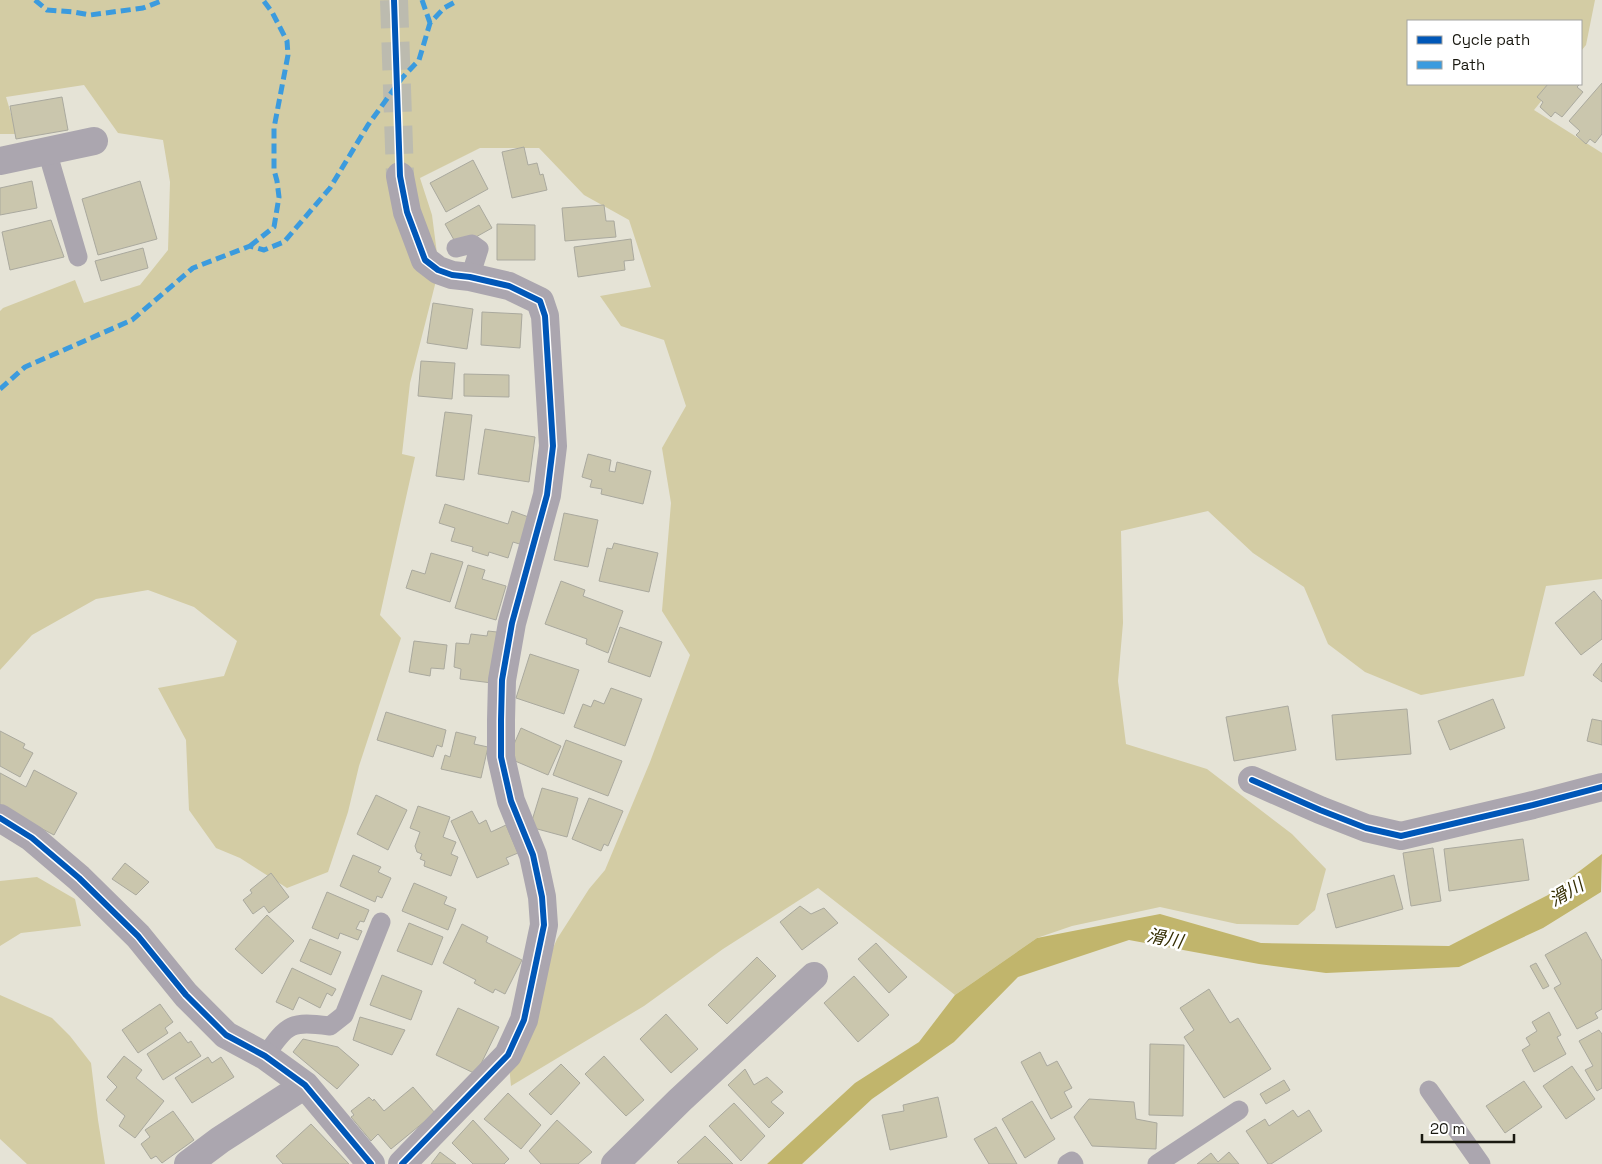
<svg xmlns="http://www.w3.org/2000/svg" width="1602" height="1164" font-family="'Space Grotesk','Noto Sans JP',sans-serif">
<rect width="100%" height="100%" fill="#e5e3d6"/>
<path fill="#d3cca4" d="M0,0h1595l-9,45 -5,6v-30h-173v63h147l-21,26 68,43v426l-56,7 -22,90 -103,19 -56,-23 -37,-28 -24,-57 -51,-34 -45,-42 -87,20 2,92 -5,58 8,63 81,25 85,65 34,35 -11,41 -17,15 -61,-1 -77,-17 -88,19 -35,12 -82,57 -137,-107 -95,61 -79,57 -133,80 -2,-21 30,-85 18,-41 32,-50 16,-19 45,-108 40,-107 -28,-44 9,-108 -9,-55 24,-42 -22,-66 -43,-14 -21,-30 51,-9 -22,-67 -45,-25 -45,-47h-59l-60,30 12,37 7,54 -29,114 -8,71 13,3 -35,158 21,23 -42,128 -11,46 -20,60 -41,16 -47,-30 -24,-10 -27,-38 -3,-70 -28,-52 66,-12 13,-35 -43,-34 -46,-17 -52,9 -64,36 -32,35v-359l3,-3 72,-28 9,23 56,-18 28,-35 2,-68 -7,-42 -45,-7 -34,-48 -78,12 11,37h-17z
M37,877l38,22 6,27 -60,7 -21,13v-65z
M0,995l52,23 18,18 21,27 7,57 7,44h-78l-27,-25z"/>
<path fill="#c1b56c" d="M1602,854l-1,38 -58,36 -84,39 -133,6 -67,-9 -130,-24 -111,37 -64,65 -82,57 -70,65h-35l88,-81 64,-41 36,-47 82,-57 123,-24 101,29 188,3 99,-51z"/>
<path fill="#cac6ad" stroke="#aaa99e" d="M1602,83v51l-7,9 -5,-4 -4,5 -10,-9 4,-4 -11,-10z
M1548,84h32l-3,3 6,5 -21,25 -7,-5 -4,5 -11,-10 3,-5 -6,-5z
M62,97l6,33 -52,9 -6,-33z
M524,147l4,18 9,-2 3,12 3,-1 4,16 -35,8 -10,-46z
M473,160l15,29 -42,23 -16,-29z
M32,181l5,27 -37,7v-27z
M140,181l17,58 -59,16 -16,-56z
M479,205l13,23 -34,19 -13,-23z
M604,205l2,16h8l2,16 -51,4 -3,-33z
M51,220l13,37 -54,13 -8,-38z
M497,224l38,1v35h-38z
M631,239l3,21 -10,1 1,9 -47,7 -4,-30z
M143,248l5,20 -47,13 -6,-20z
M433,303l40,6 -6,40 -40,-6z
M482,312l40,2 -2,34 -39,-3z
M421,361l34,2 -3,36 -34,-3z
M464,374l45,1v22l-45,-1z
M445,412l27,3 -8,65 -28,-4z
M485,429l50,8 -6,45 -51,-8z
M588,454l23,6 -2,11 6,1 2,-10 34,9 -8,33 -42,-10 1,-5 -12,-2 2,-7 -10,-3z
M445,504l63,20 4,-13 22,8 -8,27 -13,-4 -5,16 -19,-6 -1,4 -16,-5 1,-4 -22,-6 4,-13 -16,-5z
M564,513l34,7 -10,47 -34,-7z
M614,543l44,10 -9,39 -50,-11 8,-33 5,1z
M431,553l32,9 -13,40 -44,-14 6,-18 13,4z
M468,565l17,5 -3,9 24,7 -10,34 -41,-12z
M561,581l24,9 -2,6 40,15 -15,42 -22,-9 1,-5 -42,-15z
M1594,591l8,10v38l-21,16 -26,-32z
M620,627l42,15 -12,35 -42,-15z
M488,631l9,1 -5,51 -32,-4 1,-10 -7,-2 2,-24 13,1 2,-10 16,2z
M414,641l33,4 -3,24 -13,-1 -1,8 -21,-4z
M530,654l49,16 -15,44 -48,-16z
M1602,663v19l-9,-7z
M611,688l31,11 -17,47 -51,-19 9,-23 8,3 3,-7 10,4z
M1493,699l12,29 -55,22 -12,-29z
M1288,706l8,44 -62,11 -8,-44z
M1407,709l4,45 -75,6 -4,-45z
M386,712l60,18 -4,17 -5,-2 -4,12 -56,-17z
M1592,719l10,2v24l-15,-4z
M521,728l40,18 -13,29 -40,-17z
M0,731l25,13 -2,4 10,5 -13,24 -20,-11z
M456,732l20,5 -2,7 14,3 -7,31 -40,-9 4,-14 5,2z
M566,740l56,21 -14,35 -55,-21z
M34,770l43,23 -23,42 -54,-28v-34l26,14z
M542,788l36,10 -11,39 -37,-10z
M376,795l31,15 -19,40 -31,-16z
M589,798l34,13 -15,35 -4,-2 -3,7 -29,-12z
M418,806l32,11 -7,20 13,5 -5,12 7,3 -7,19 -27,-10 1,-5 -5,-2 2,-5 -5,-2 -2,-6 5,-14 -10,-4z
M472,811l7,13 7,-4 5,12 15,-7 12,28 -12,5 3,6 -32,14 -26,-57z
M1523,839l6,41 -80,11 -5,-42z
M1433,848l8,53 -30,5 -8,-53z
M353,855l28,12 -3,5 13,6 -9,20 -5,-2 -2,6 -35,-16z
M125,863l24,19 -13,13 -24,-16z
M271,873l18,24 -20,16 -5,-7 -11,8 -10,-14 9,-7 -2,-3z
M1394,875l9,34 -67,19 -9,-34z
M414,883l33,14 -3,7 12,5 -8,21 -46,-19z
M327,892l42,18 -5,12 -4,-1 -4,8 6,2 -4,9 -18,-7 -2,6 -26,-11z
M800,906l11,8 13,-6 14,15 -36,27 -22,-28z
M267,915l27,26 -32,33 -27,-25z
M409,923l34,14 -11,28 -35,-14z
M462,924l26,13 -2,5 36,18 -17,34 -10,-5 -2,4 -19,-10 2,-3 -33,-17z
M1586,932l16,29v48l-7,4 3,5 -21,11 -23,-41 7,-4 -16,-29z
M310,939l31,13 -10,23 -31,-14z
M876,943l31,34 -18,16 -31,-34z
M757,957l19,19 -49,48 -19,-19z
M1536,963l13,23 -6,3 -13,-23z
M292,968l44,21 -4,7 -5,-3 -7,15 -21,-11 -6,13 -17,-8z
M382,975l40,16 -11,29 -41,-15z
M854,976l35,39 -31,27 -34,-39z
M1209,989l21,34 8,-5 33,51 -47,29 -40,-61 10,-7 -14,-22z
M160,1004l13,18 -8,6 3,5 -30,20 -16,-23z
M458,1008l41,19 -23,47 -40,-19z
M1549,1012l12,23 -4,2 9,17 -32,18 -12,-22 8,-5 -4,-7 11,-7 -5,-9z
M666,1014l32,35 -27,24 -31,-34z
M360,1017l45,13 -13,25 -39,-15z
M1599,1030l3,4v54l-5,3 -12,-21 8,-4 -14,-25z
M180,1032l8,11 3,-2 10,15 -38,24 -16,-26z
M303,1039l35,8 21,18 -22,24 -44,-37z
M1150,1044l34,1 -1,71 -34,-1z
M1040,1052l7,14 10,-5 15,27 -8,4 8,15 -21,12 -30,-57z
M124,1056l18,14 -6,8 28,23 -29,37 -16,-12 6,-10 -19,-16 11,-13 -10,-10z
M604,1056l40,44 -18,16 -41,-42z
M208,1057l4,6 9,-6 13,20 -42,26 -17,-25z
M561,1064l19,19 -29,32 -22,-21z
M1572,1066l23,33 -29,20 -23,-33z
M745,1069l9,16 13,-8 16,15 -12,10 13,11 -15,15 -41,-43z
M1284,1080l6,10 -24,14 -6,-10z
M1524,1081l18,26 -37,26 -19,-27z
M413,1087l22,26 -44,36 -13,-15 -7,7 -20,-24 3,-2 -3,-4 18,-14 4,4 1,-2 10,12z
M508,1093l33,32 -20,24 -37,-30z
M938,1097l9,40 -57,13 -8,-35 22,-4 -1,-6z
M1089,1099l45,3 2,17 21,4 -1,26 -64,-3 -18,-29z
M1032,1101l23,38 -30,19 -23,-39z
M734,1103l31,33 -24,25 -32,-35z
M1293,1110l5,7 11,-7 13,21 -51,33h-3l-22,-33 19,-12 4,7z
M173,1111l21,29 -32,23 -6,-7 -5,3 -10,-15 9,-7 -5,-7z
M473,1120l36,39 -5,5h-31l-21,-21z
M557,1120l35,32 -14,12h-37l-12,-13z
M311,1124l38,40h-66l-7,-8z
M996,1127l21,37h-28l-15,-25z
M705,1136l28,28h-54l-2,-2z
M440,1152l16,12h-25z
M1229,1152l10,12h-42l14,-11 7,9z"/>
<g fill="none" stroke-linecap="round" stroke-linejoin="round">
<path stroke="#bcbbaf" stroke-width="28" stroke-dasharray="28 14" stroke-linecap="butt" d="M394,0l6,176"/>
<path stroke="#aba6af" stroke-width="19" d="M47,151l31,106
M456,248l16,-4 7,5 -9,28
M265,1056c23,-33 26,-35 65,-30l14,-11 37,-93
M1429,1090l52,74
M1067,1164l5,-3 2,3
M1157,1164l82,-54"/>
<path stroke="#aba6af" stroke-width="28" d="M0,161l94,-20
M400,176l7,36 18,48 13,10 14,5 18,2 39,9 31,15 5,15 8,130 -6,49 -35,128 -10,57 -1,40v37l10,44 22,54 9,42 2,28 -20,95 -16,35 -106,109
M1252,780l68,30 46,18 35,8 132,-31 69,-18
M0,818l32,20 47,40 59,58 48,59 40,40 39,21 40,29 66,79
M188,1164l32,-24 85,-55
M615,1164l65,-64 134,-124"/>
<path stroke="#3b9bde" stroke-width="5" stroke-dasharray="10 5" stroke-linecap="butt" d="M35,0l12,10 27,2 16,3 53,-7 21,-8
M422,0l8,23
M250,246l24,-19 5,-30 -2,-16 -3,-11v-42l14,-73 -1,-14 -15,-29 -9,-12
M0,389l25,-22 107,-47 61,-52 57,-22 14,4 20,-8 46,-54 38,-63 34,-47 17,-18 11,-37 14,-15 11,-6 2,-2"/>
<g stroke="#fff" stroke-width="9">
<path id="cycleway" d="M394,0l6,176 7,36 18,48 13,10 14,5 18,2 39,9 31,15 5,15 8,130 -6,49 -35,128 -10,57 -1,40v37l10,44 22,54 9,42 2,28 -20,95 -16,35 -106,109
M1252,780l68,30 46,18 35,8 132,-31 69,-18
M0,818l32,20 47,40 59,58 48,59 40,40 39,21 40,29 66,79"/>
</g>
<use href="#cycleway" stroke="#0057b8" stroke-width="6"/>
</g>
<g text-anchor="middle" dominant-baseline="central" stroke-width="5" stroke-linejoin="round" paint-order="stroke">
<g font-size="18" font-style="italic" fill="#352e03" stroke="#fff">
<text transform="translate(1566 892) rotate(-30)">滑川</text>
<text transform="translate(1165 938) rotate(11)">滑川</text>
</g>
</g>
<rect x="1407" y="20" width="175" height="65" fill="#ffffff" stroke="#a3a3a0"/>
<rect x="1417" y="36" width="25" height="8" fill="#0057b8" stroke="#a3a3a0"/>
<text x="1452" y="45" font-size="15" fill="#1a1911">Cycle path</text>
<rect x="1417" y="61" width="25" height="8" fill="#3b9bde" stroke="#a3a3a0"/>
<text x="1452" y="70" font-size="15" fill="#1a1911">Path</text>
<path d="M1422 1134v8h92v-8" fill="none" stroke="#1a1911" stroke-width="2.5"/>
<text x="1430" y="1134" font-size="15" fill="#1a1911" stroke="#ffffff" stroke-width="4" paint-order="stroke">20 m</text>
</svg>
